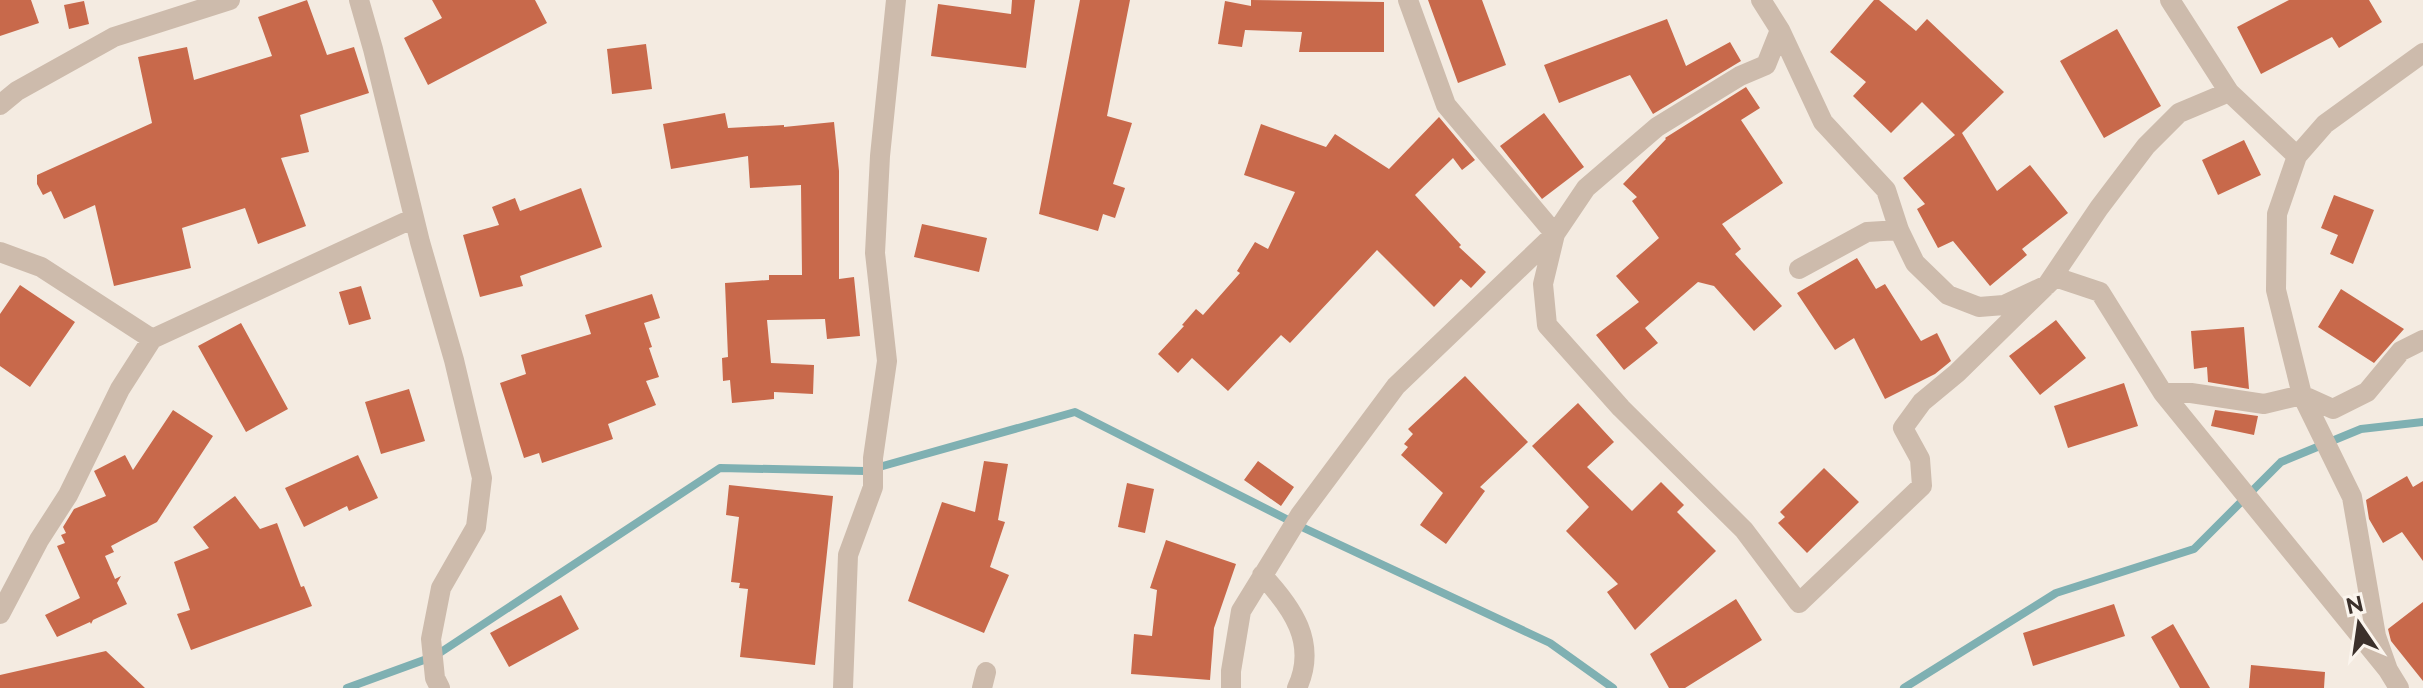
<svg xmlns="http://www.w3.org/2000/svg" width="2423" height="688" font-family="Raleway,sans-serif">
<rect width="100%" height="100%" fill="#f4ebe1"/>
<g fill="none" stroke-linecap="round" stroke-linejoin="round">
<path stroke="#7fb0b2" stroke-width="8" d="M347,688l88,-32 285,-188 145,3 210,-59 231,117 244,114 63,45
M1904,688l152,-95 138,-44 87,-87 80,-33 62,-7"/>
</g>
<path fill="#c8694b" d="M0,0h31l8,23 -39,13z
M307,0l20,55 27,-8 15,46 -69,22 9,37 -28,6 25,68 -48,18 -13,-36 -63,20 9,40 -77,18 -19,-81 -31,14 -13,-28 -8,4 -6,-11v-9l115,-52 -14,-66 49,-10 7,33 78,-24 -14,-39z
M432,0h103l12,23 -119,62 -24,-47 38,-20z
M1012,0h23l-9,68 -95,-12 7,-52 73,10z
M1080,0h50l-23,116 25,7 -19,61 12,4 -10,30 -12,-4 -5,17 -59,-17z
M1251,0l133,2v50h-85l3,-20 -57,-2 -3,17 -24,-3 7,-43 26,5z
M1428,0h54l24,65 -48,18z
M1874,0h5l37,31 11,-12 77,73 -42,41 35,58 33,-26 38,48 -46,36 5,6 -37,31 -37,-45 -15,7 -21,-39 8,-5 -22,-26 52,-43 -33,-33 -31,31 -38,-37 13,-14 -36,-30z
M2289,0h80l13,22 -43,26 -7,-11 -71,37 -24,-47z
M84,1l5,23 -20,5 -5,-24z
M1667,19l19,47 44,-24 11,19 -88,53 -23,-39 -71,28 -15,-38z
M2117,29l44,77 -57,32 -44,-77z
M646,44l6,45 -40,5 -5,-45z
M1746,87l14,21 -19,12 42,63 -61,41 19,25 -6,5 47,52 -28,25 -40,-45 -16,-4 -53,46 13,15 -34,27 -28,-35 43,-33 -23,-26 43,-38 -27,-37 5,-4 -14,-13 43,-45 -1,-1z
M725,113l3,15 56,-3v2l50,-5 5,49v108l15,-2 6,59 -33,3 -2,-20 -58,1 4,43 43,2 -1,29 -39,-2v7l-42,4 -2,-23 -7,1 -1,-23 6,-1 -3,-74 44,-3v-5h33l-1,-90 -51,3 -2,-32 -77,13 -8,-45z
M1544,113l40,54 -42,32 -42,-53z
M1439,117l36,43 -13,10 -9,-12 -38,37 46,50 -2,2 27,25 -15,16 -10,-9 -27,28 -57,-57 -87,93 -9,-8 -53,56 -36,-33 -14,15 -20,-19 26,-28 -2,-1 14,-16 7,6 37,-42 -3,-2 18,-29 13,7 27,-57 -51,-17 17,-51 65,23 9,-13 54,35z
M2244,140l17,35 -43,20 -16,-35z
M581,188l21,59 -82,29 3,10 -43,11 -17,-62 36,-10 -7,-18 23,-9 5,13z
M2334,195l40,15 -21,54 -23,-10 8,-19 -17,-7z
M922,224l65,14 -8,34 -65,-15z
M1857,258l19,31 9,-5 36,57 16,-8 14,28 -16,13 -50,25 -31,-61 -19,12 -38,-57z
M20,285l55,37 -45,65 -30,-21v-52z
M361,286l10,33 -22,6 -10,-33z
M2341,289l63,40 -30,34 -56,-36z
M652,294l8,24 -16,5 8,24 -3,1 10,29 -13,4 10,24 -48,19 5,15 -71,24 -3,-10 -15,5 -24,-75 26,-9 -5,-19 70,-21 -6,-19z
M2056,320l30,38 -46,37 -31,-39z
M241,323l47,86 -42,23 -48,-86z
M2244,327l5,62 -41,-7 -1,-15 -13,2 -3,-38z
M1465,376l63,66 -48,45 5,4 -39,53 -26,-19 23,-32 -42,-38 7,-8 -4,-3 9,-10 -5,-5z
M2124,383l14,43 -70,22 -14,-42z
M409,389l16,52 -44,13 -16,-52z
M1578,403l36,39 -27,25 45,44 29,-29 23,23 -7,7 39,39 -81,79 -28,-38 11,-8 -52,-53 23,-24 -57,-61z
M173,410l40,26 -56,86 -46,24 3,6 -9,4 10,23 6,-3 -4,7 10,21 -34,16 -2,4 -1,-2 -33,15 -12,-22 35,-17 -23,-52 8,-3 -4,-8 5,-2 -3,-6 11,-18 32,-13 -12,-25 31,-16 8,15z
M2215,410l43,6 -4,19 -43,-9z
M358,455l20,43 -29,13 -2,-5 -43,21 -19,-39z
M984,461l24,3 -10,56 7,2 -15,45 19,8 -25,58 -76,-32 34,-99 33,10z
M1258,461l36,26 -13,19 -37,-26z
M1824,468l35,34 -52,51 -29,-30 7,-6 -5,-5z
M2407,476l6,11 10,-6v80l-21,-29 -19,11 -14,-24 -3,-19z
M1127,483l27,6 -9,44 -27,-6z
M729,485l104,11 -18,169 -75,-8 8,-68 -9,-1 1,-5 -9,-1 8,-65 -13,-2z
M235,496l25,33 17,-6 24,64 3,-1 8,20 -121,44 -14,-36 13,-4 -16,-48 35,-14 -16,-21z
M1166,540l70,24 -22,64 -4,52 -79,-6 3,-40 18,2 5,-46 -7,-2z
M561,595l18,34 -70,38 -19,-34z
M1736,599l26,41 -77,48h-16l-19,-34z
M2423,602v79l-32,-40 -3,-12z
M2114,604l11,32 -92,30 -10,-33z
M2173,624l37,64h-30l-29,-51z
M106,651l39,37h-145v-13z
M2251,665l74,7 -1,16h-75z"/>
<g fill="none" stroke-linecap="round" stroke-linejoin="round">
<path stroke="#cdbbac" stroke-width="20" d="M359,0l14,49 47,193 34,118 28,118 -6,49 -35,61 -10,51 4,39 5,10
M1408,0l38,105 109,129
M1761,0l19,30 43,92 63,68 13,40 16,33 33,32 31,12 25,-2 43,-20 52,-77 47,-62 33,-33 50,-21
M2170,0l59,92 68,64
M0,105l17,-14 97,-54 116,-37
M1555,234l-12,50 4,41 74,83 123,122 55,73 123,-117 -2,-27 -17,-31 19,-26 35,-29 98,-96 45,15 63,101 225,277
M0,252l41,15 111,72 262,-121
M1799,269l68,-37 32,-2
M2163,393h28l73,11 38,-9 31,14 34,-17 34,-41 22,-11
M1262,575c30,32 56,68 35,113
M0,614l39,-74 29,-45 52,-106 32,-50
M843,688l5,-133 25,-68v-29l14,-97 -12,-108 5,-97 16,-156
M982,688l4,-16
M1231,688v-17l10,-60 59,-96 96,-129 159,-152 31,-46 71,-61 83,-51 26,-11 14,-35
M2399,688l-11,-18 -12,-34 -24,-139 -50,-102 -26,-105 1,-76 20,-58 28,-32 98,-71"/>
</g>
<g transform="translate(2359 624) rotate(347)" stroke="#fbf5ee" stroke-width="6" paint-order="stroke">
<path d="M0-6L14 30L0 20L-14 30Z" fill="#3b302b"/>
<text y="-12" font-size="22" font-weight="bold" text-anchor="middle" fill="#3b302b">N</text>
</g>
</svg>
